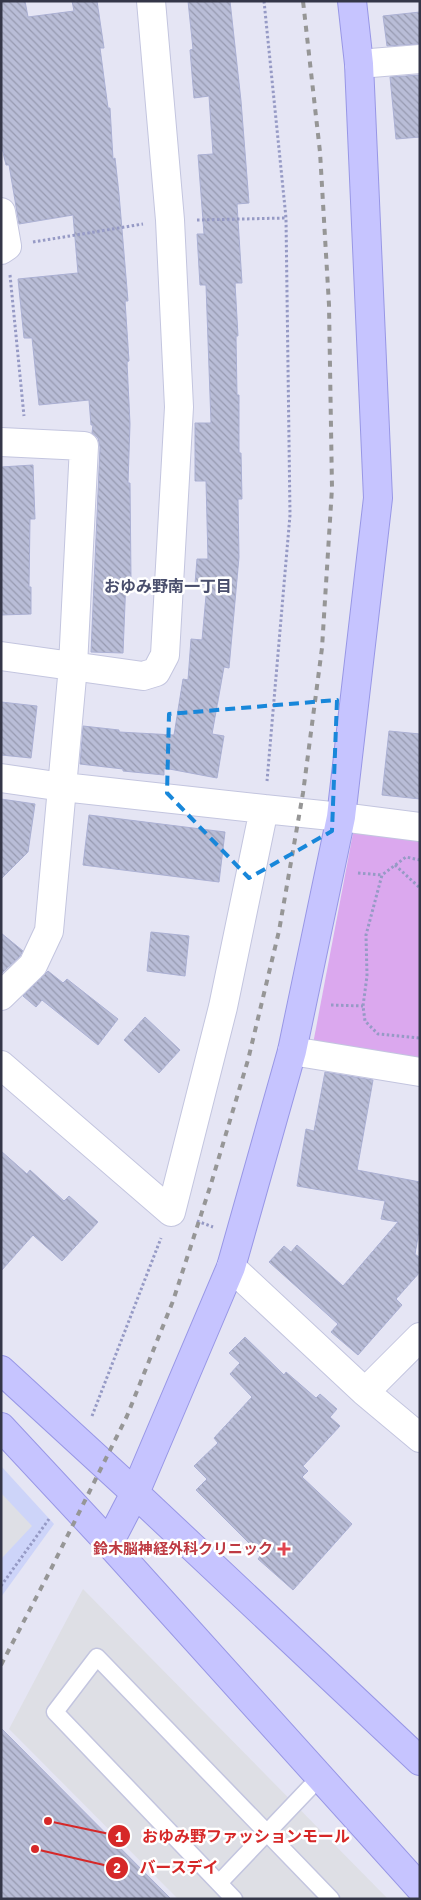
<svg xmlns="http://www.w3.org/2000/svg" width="421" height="1900" font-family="Signika,'Noto Sans JP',sans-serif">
<defs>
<pattern id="building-back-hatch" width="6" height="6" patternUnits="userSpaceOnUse" patternTransform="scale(1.25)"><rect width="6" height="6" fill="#b9bdd7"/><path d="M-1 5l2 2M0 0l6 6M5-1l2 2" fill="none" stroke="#979ab0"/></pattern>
</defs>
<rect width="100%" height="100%" fill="#e5e5f4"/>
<path fill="#cdd4f9" d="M1,1466l53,58 -53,73z"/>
<path fill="#dba8ee" d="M354,828l66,8v224l-107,-16z"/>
<path fill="#dedfe5" d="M1,1493l31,33 -31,33z
M83,1589l305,310h-210l-169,-170z"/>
<path fill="url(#building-back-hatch)" stroke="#abb0d3" d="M1,1h24l3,16 46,-6 -2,-10h25l7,47h-4l8,60h2l3,51 2,-1 4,36 9,107h-3l4,60 -2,1 3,62 -2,59h2l1,96h-5l-3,74 -32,-1 9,-205 -2,-9 -6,-5 1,-8h-2l-2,-25 -50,5 -7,-67h-8l-6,-59 60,-6 -5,-58 -54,9 -10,-59h-3l-5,-21z
M188,1h42l11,100 8,102 -12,1 5,79h-7l3,53h-2l1,59h2v58h2l1,46h-4l1,58 -10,111 -5,-1 -12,67 12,2 -7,42 -53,-10v7l-41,-4v-2l-43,-5 3,-38 36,4v2l55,3 9,-56 5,1 3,-41 11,1 5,-55 -12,-1 2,-25h11l-2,-78h-11v-58h16l-5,-138h-6l-3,-51h7l-6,-79 15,-1 -4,-58 -15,2 -4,-48 3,-1z
M420,12v32l-33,2 -4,-30z
M420,75v62l-24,2 -6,-62z
M33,465l2,54h-5l-1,68h2v27l-30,1v-148z
M1,702l36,4 -6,52 -30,-3z
M389,731l31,3v65l-38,-4z
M1,799l34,5 -7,48 -27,27z
M89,815l136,17 -6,50 -136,-17z
M151,932l38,4 -4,40 -38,-5z
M1,933l22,18 -3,5 -19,18z
M48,971l15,12 4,-4 51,40 -20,26 -56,-45 -6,7 -13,-11z
M145,1017l35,33 -21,23 -35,-33z
M325,1072l48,8 -16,90 63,12v44l-5,28 5,4v14l-24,27 6,6 -44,50 -27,-23 7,-8 -69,-62 15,-16 7,6 6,-7 46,41 55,-64 -17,-3 4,-18 -88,-15 9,-57 8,2z
M1,1151l26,23 3,-4 34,31 5,-5 29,26 -36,39 -29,-26 -32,36z
M245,1337l39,38 2,-3 30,26 4,-4 17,15 -7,8 10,9 -37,40 5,5 -6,6 50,47 -59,66 -35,-31 3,-4 -65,-65 11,-11 -13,-13 24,-23 -4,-5 38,-41 -22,-23 10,-11 -11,-10z
M1,1728l170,171h-170z"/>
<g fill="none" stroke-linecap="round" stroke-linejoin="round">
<g stroke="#c3c5df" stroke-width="19">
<path id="lane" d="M219,1883l100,-105
M234,1899l-179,-187 42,-55 234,242"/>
</g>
<g stroke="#c3c5df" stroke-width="30">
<path id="street" d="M359,64l61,-5
M1,212l6,34 -6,4
M1,442l83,4 -11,220 -24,265 -16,34 -32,31
M1,656l142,20 13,-4 9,-17 14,-248 -9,-187 -19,-219
M1,778l62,9 201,22 -41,198 -52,205 -170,-147
M264,809l77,8 79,10
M292,1051l128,21
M231,1267l134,125 55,46
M365,1392l55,-55"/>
</g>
<g stroke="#9897e6" stroke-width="30">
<path id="secondary" d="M1,1370l134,123 285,268
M1,1427l108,116 311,345
M109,1543l26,-50 96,-226 61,-216 49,-234 37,-319 -19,-434 -7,-63"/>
</g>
<path stroke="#969ac5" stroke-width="3" stroke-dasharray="2.5 2.5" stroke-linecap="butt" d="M264,1l22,217 4,297 -23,266
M197,220l89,-2
M33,242l110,-18
M10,275l14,141
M420,860l-14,-3 -24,18 -16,60 1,41 -4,30 2,15 13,13 42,4
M395,865l25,23
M358,873l24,2
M331,1005l32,1
M197,1221l16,6
M92,1416l69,-178
M1,1586l48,-67"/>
<use href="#lane" stroke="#fff" stroke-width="16"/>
<use href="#street" stroke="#fff" stroke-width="28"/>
<use href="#secondary" stroke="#c6c4ff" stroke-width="28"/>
<path stroke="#969696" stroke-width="4" stroke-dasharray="6 6" stroke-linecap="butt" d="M1,1665l50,-96 76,-153 46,-115 38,-117 37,-124 31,-129 24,-138 19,-145 10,-160 -3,-183 -9,-153 -17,-151"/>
</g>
<path fill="none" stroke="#1887da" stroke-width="4" stroke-dasharray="10 6" stroke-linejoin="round" d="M337,700l-5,131 -83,47 -82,-85 2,-79z"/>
<path fill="#e0444e" stroke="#fff" stroke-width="2" d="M281.5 1541.5h5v5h5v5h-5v5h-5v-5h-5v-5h5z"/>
<g text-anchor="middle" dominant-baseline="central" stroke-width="5" stroke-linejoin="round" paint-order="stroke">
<g font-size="15" font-weight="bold" fill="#be3a42" stroke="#fff" text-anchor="end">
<text x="273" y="1549">鈴木脳神経外科クリニック</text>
</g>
<g font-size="16" font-weight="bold" fill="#494e6c" stroke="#fff">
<text x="168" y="587">おゆみ野南一丁目</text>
</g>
</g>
<path fill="none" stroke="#d62828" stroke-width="2" d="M48 1821L119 1836M35 1849L117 1868"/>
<g fill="#d62828" stroke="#fff" stroke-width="2">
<circle cx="48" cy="1821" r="5"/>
<circle cx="35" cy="1849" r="5"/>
<circle cx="119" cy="1836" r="12"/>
<circle cx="117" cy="1868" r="12"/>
</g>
<g font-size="15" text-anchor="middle" font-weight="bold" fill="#fff">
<text x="119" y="1842">1</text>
<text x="117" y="1873">2</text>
</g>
<g font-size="16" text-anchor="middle" font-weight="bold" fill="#d62828" stroke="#fff" stroke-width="5" stroke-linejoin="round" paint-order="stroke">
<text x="246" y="1842">おゆみ野ファッションモール</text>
<text x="179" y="1873">バースデイ</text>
</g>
<rect width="421" height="1900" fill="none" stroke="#343648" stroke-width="5"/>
</svg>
